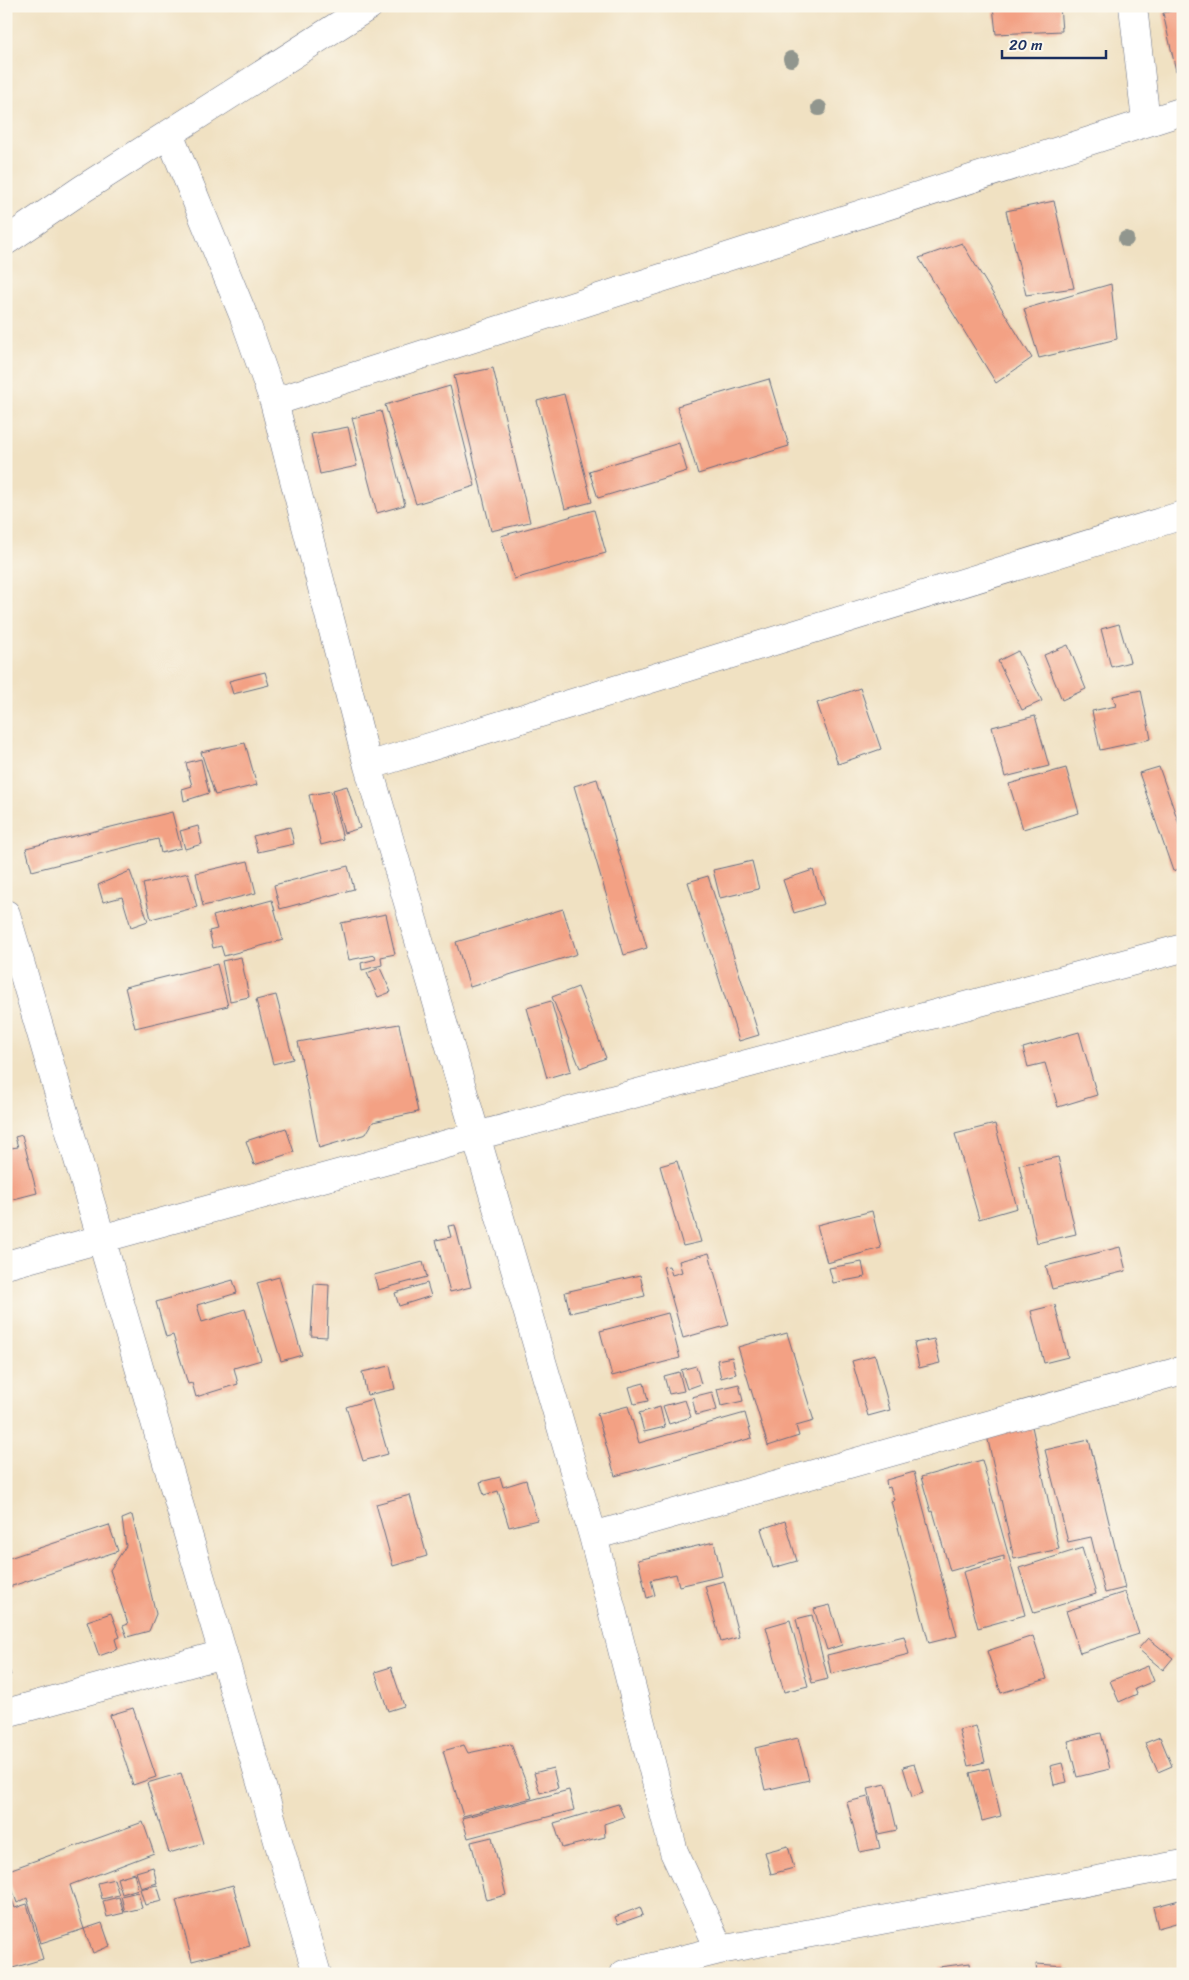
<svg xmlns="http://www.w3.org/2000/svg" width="1189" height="1980" font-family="Sriracha,sans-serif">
<rect width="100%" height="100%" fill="#fbf7ec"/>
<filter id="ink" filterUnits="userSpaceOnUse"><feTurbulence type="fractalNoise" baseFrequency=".02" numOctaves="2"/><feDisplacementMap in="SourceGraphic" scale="10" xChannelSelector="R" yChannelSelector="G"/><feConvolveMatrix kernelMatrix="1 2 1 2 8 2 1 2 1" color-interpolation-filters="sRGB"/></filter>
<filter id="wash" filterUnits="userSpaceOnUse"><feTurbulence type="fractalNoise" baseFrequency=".0096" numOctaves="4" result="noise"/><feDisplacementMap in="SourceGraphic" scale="20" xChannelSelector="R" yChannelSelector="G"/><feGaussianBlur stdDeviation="1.12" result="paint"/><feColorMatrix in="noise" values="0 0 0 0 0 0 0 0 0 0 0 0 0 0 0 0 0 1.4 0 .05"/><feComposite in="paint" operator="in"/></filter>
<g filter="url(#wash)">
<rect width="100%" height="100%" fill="#f0e1c2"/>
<g id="blocks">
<path fill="#f3a184" d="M993,6h67l2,25 -66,3z
M1183,8v62l-7,1 -13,-58z
M1054,201l20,87 -48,7 -20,-84z
M962,243l70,115 -36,25 -77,-125z
M1111,284l6,55 -78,19 -15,-49z
M493,368l37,154 -39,9 -37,-155z
M769,379l20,67 -91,28 -21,-68z
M450,386l25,100 -59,18 -31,-99z
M564,394l28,108 -27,7 -28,-108z
M381,411l24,94 -28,8 -25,-95z
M348,427l9,39 -37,8 -9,-40z
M679,443l8,28 -89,27 -9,-27z
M594,510l12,43 -92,26 -13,-43z
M1119,624l11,38 -19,5 -10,-38z
M1068,645l18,44 -24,11 -18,-45z
M1018,651l24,50 -20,9 -24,-49z
M265,672l4,13 -36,9 -4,-13z
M860,688l21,61 -43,15 -21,-61z
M1141,690l10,49 -51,11 -8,-39 24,-5 -3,-10z
M1035,716l14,50 -44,11 -13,-50z
M245,743l12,42 -42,10 -14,-43z
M201,759l8,34 -25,8 -2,-12 10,-3 -6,-23z
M1159,767l24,68v32l-10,4 -34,-98z
M1066,768l13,45 -56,16 -14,-45z
M597,779l50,169 -23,7 -50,-169z
M347,786l13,42 -16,5 -11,-43z
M331,791l12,48 -22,6 -12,-50z
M172,812l9,36 -20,5 -3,-14 -126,32 -6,-23z
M198,826l4,18 -17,5 -5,-18z
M290,827l4,17 -36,8 -5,-16z
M248,861l8,32 -53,13 -7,-33z
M752,861l7,28 -39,9 -7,-28z
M348,866l6,23 -74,20 -6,-24z
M813,870l11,34 -30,9 -11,-33z
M130,871l18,50 -17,6 -9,-30 -19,5 -5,-17z
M188,873l9,34 -46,12 -8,-35z
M708,876l51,159 -20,6 -51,-159z
M272,900l11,40 -59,16 -3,-10 -8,2 -4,-17 8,-2 -4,-13z
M563,909l14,45 -107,33 -14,-45z
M386,914l9,40 -14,3 1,8 -20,5 -1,-7 15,-4 -1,-4 -26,5 -8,-37z
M241,957l8,40 -19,4 -8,-40z
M217,964l11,42 -93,22 -10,-41z
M380,968l11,24 -13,5 -11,-24z
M578,987l28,71 -26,10 -28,-71z
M276,995l17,64 -20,5 -17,-64z
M551,1001l20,70 -24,7 -20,-70z
M399,1024l19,88 -45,10 -7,12 -47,14 -21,-106z
M1079,1032l18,63 -39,12 -13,-44 -17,4 -5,-19z
M995,1124l22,84 -38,11 -24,-85z
M286,1128l8,24 -40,13 -8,-24z
M22,1135l15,58 -31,8v-63l2,-1 3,11 7,-1 -3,-10z
M1058,1157l18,77 -39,9 -18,-78z
M677,1161l24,81 -18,4 -23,-80z
M872,1211l9,37 -54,15 -10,-38z
M455,1225l16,62 -21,5 -14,-52 15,-3 -3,-11z
M1120,1247l6,24 -74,18 -6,-23z
M709,1253l20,72 -46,13 -20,-71 6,-1 3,9 10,-3 -3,-11z
M423,1262l4,15 -49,13 -4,-15z
M862,1262l3,15 -32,6 -4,-15z
M640,1275l5,21 -75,17 -5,-21z
M279,1277l23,78 -21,6 -24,-78z
M233,1280l4,13 -40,12 5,17 43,-13 16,51 -27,8 4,16 -42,13 -4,-14 -4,1 -15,-49 -7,2 -10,-35z
M427,1283l4,13 -32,10 -4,-13z
M314,1284l15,1 -2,52 -16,-1z
M1055,1305l13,52 -24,6 -13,-52z
M668,1313l12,45 -68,18 -12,-45z
M787,1333l27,88 -18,5 3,10 -31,10 -30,-99z
M934,1339l6,24 -21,5 -5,-25z
M875,1355l15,55 -22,6 -16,-55z
M732,1357l4,17 -15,4 -4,-18z
M390,1366l5,23 -28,6 -5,-23z
M696,1366l5,18 -14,5 -6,-19z
M679,1372l5,19 -15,3 -5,-18z
M644,1383l4,18 -14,3 -5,-17z
M739,1384l4,17 -22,5 -4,-17z
M712,1392l5,18 -21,5 -4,-18z
M372,1399l16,55 -25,7 -17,-54z
M685,1400l6,17 -22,7 -6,-18z
M628,1406l11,37 106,-30 7,25 -137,38 -18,-62z
M660,1407l5,20 -21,5 -5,-19z
M1031,1422l28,127 -45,10 -28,-128z
M1089,1440l36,148 -20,5 -14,-56 -23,5 -23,-92z
M982,1460l43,155 -47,13 -15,-56 41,-12v-4l-54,15 -17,-60 -2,1 -10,-35z
M914,1472l43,164 -28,7 -38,-142 3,-1 -4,-13 -3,1 -1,-8z
M500,1477l3,10 23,-7 11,40 -28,7 -11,-36 -14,4 -4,-13z
M410,1495l17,61 -34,10 -17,-62z
M132,1515l24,99 -7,17 -22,6 -4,-11 5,-2 -18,-54 16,-24 -4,-27z
M785,1521l12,40 -24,7 -12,-39z
M109,1525l9,26 -112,37v-29z
M714,1542l8,34 -43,10 -3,-12 -25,6 4,15 -8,3 -9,-38z
M1082,1548l14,46 -62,19 -15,-45z
M724,1581l15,56 -18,5 -16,-56z
M1125,1592l14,42 -59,19 -14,-42z
M830,1605l12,40 -15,5 -13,-41z
M111,1613l9,24 -5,2 3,10 -19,7 -12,-35z
M812,1615l16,64 -16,4 -16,-64z
M790,1620l18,66 -24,6 -18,-65z
M904,1636l5,18 -78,20 -4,-19z
M1033,1636l14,43 -46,14 -14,-42z
M1148,1638l25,20 -10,12 -25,-21z
M6,1660l5,15 -5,2z
M1148,1666l6,15 -19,8 2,5 -18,8 -9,-21z
M391,1667l13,39 -16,5 -13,-39z
M133,1708l23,69 -23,8 -23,-70z
M976,1726l9,36 -17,4 -9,-36z
M1101,1733l9,36 -33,8 -9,-36z
M1160,1737l12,29 -14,6 -13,-29z
M798,1738l11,42 -44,10 -10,-42z
M511,1744l21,54 -69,18 -20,-65 21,-6 4,8z
M1062,1763l5,19 -13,3 -4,-19z
M914,1764l9,29 -11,4 -9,-30z
M553,1768l5,20 -18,5 -6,-20z
M989,1768l12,48 -19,5 -12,-48z
M181,1773l22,70 -34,10 -22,-70z
M886,1784l11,46 -19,4 -10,-46z
M569,1790l5,20 -106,28 -6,-20z
M868,1797l12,51 -20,4 -13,-50z
M618,1804l6,13 -20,7 1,13 -43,11 -8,-25z
M143,1822l11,31 -84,32 14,44 -43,14 -14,-45 -10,5 -11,-32z
M492,1837l14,58 -20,5 -15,-58z
M788,1846l6,22 -23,6 -6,-22z
M153,1867l4,16 -16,5 -5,-16z
M134,1873l4,16 -16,5 -5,-16z
M114,1879l5,16 -17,4 -4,-16z
M157,1885l5,16 -17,4 -5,-16z
M233,1885l17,61 -58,15 -16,-61z
M138,1892l4,16 -17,4 -4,-16z
M119,1897l5,16 -17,4 -4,-16z
M1183,1899v22l-25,7 -5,-21z
M12,1900l3,8 12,-4 16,55 -37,11v-68z
M640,1907l3,8 -25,9 -3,-7z
M102,1923l8,23 -17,7 -9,-24z
M970,1963l1,11h-31l-1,-7z
M1036,1964l30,2 2,8h-31z"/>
</g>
</g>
<g filter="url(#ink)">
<use href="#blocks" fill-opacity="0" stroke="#666d81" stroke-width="1"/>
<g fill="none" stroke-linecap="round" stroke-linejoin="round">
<g stroke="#666d81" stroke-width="29">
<path id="minor" d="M1133,6l13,116
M169,134l75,183 30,85 94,364 225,770 81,316 46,98
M6,241l75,-51 288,-184
M274,402l909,-291
M368,766l815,-251
M6,914l311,1060
M6,1265l470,-129 707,-188
M593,1536l590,-166
M6,1713l217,-59
M624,1974l96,-24 463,-86"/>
</g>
<use href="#minor" stroke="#fff" stroke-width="28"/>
</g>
<g fill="#91968e">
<circle cx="791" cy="59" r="8"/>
<circle cx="819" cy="108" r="8"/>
<circle cx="1126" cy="239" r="8"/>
</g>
</g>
<rect width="1189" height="1980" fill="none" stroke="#fbf7ec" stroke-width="25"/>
<path d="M1002 50v8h104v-8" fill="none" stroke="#1b2f5e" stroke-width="2.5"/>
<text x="1009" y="50" font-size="15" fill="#1b2f5e" stroke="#fbf7ec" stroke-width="4" paint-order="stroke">20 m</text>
</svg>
